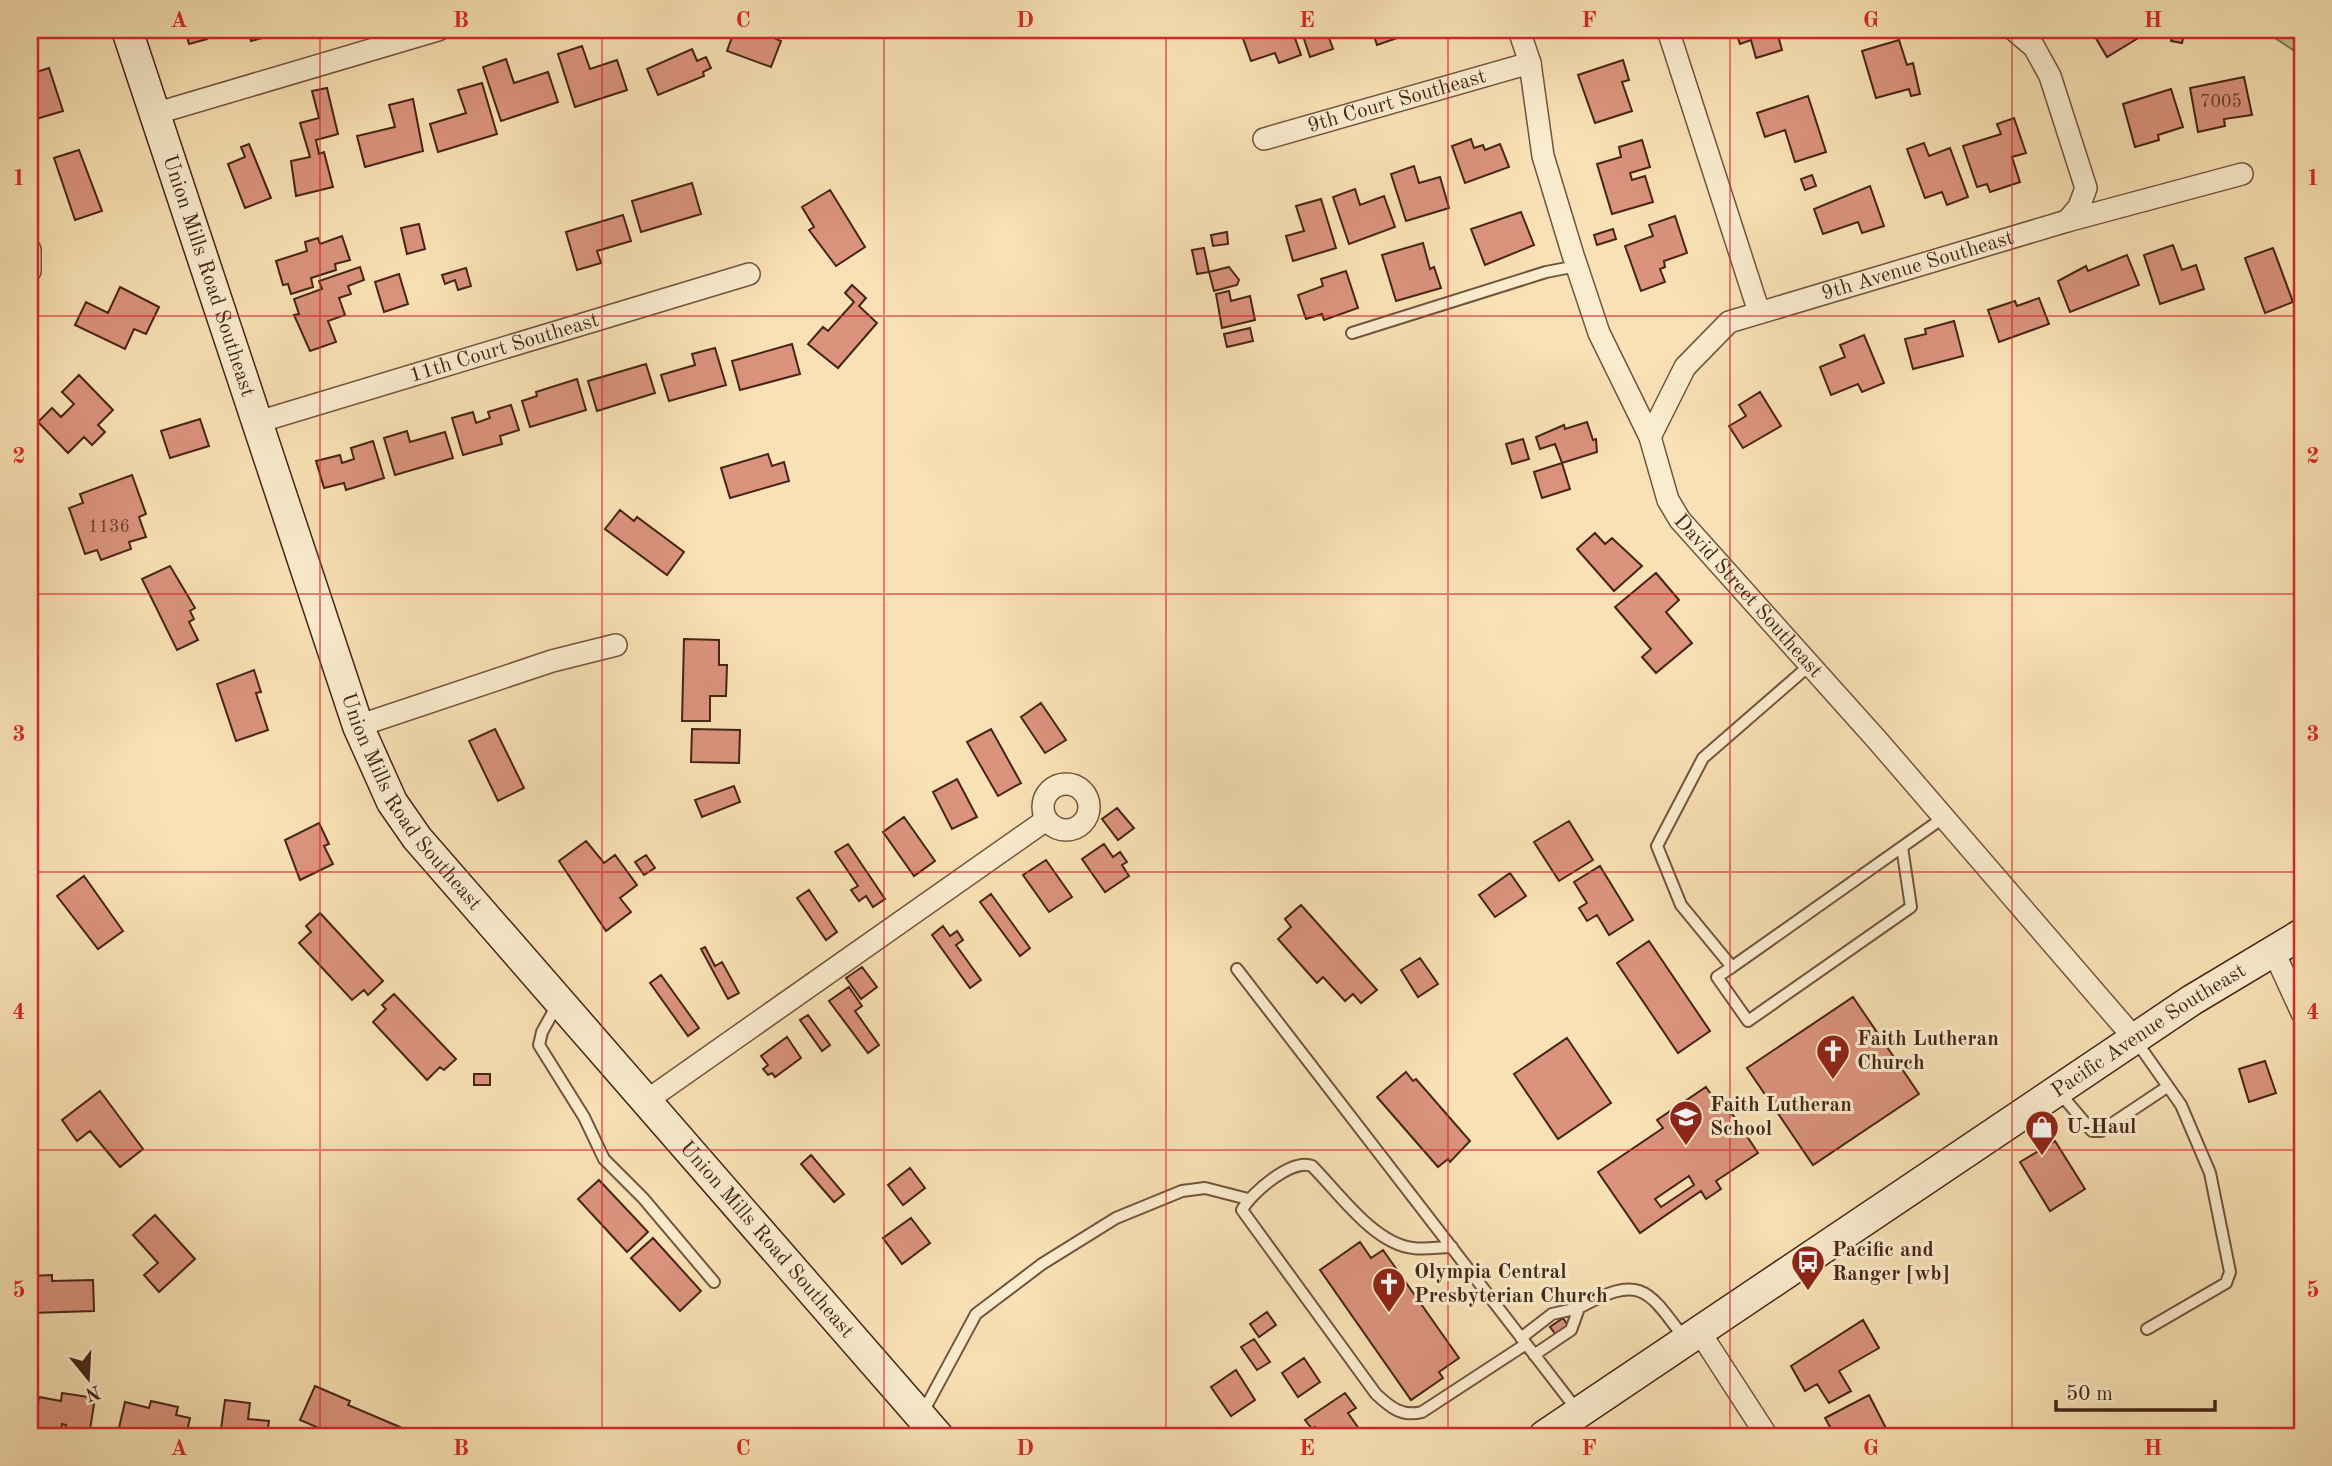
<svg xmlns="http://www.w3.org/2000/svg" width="2332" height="1466" font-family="'Old Standard TT',serif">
<rect width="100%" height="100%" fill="#f8e1b4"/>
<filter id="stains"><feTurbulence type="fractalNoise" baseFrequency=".00286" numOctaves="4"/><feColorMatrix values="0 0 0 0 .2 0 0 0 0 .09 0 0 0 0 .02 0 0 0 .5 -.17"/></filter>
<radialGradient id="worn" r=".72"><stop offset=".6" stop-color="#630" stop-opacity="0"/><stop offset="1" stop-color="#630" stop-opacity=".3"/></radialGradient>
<path fill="#c0c28b" stroke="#847351" stroke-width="2" d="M2263,30h39v26z"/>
<path fill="#db937e" stroke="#472417" stroke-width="2" fill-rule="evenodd" d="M185,30h19l3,9 -18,5z
M248,30h28l1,4 -26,7z
M722,30h57l-3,9 5,2 -10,26 -44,-16 6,-17z
M1240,30h52l9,25 -22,8 -4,-10 -24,8z
M1301,30h42l-15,5 5,14 -23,8z
M1372,30h28l-5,1 2,7 -20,7z
M1735,30h44l-2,2 5,18 -26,8 -5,-18 -11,4z
M2091,30h45l4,7 -33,20z
M2174,30h11l-3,13 -11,-2z
M1899,40l8,25 6,-2 7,31 -9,2 -2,-7 -33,9 -14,-47z
M582,46l8,23 27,-9 10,30 -52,17 -17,-53z
M692,49l5,12 9,-4 5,11 -8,4 1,4 -46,19 -11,-26z
M506,59l8,24 34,-11 10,30 -57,19 -18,-54z
M1623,60l6,20 -7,2 10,29 -37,12 -17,-48z
M49,68l14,43 -27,8 -6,-20v-25z
M2244,77l8,38 -28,4 1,7 -27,6 -8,-44z
M482,83l15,51 -59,18 -8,-28 36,-11 -8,-23z
M327,88l11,46 -22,6 3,14 5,-2 9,35 -37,9 -5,-35 19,-4 -10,-34 19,-5 -7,-27z
M2171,89l12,38 -25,8 1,5 -24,7 -12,-43z
M1808,96l18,56 -31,10 -10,-32 -20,7 -8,-24z
M413,99l10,52 -58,16 -8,-31 38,-9 -6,-22z
M2014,118l12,35 -14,4 8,25 -30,10 -3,-8 -10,3 -14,-41 38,-12 -4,-10z
M1471,139l3,9 9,-3 2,5 15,-6 9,23 -44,16 -13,-37z
M1642,140l8,27 -20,6 2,7 13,-4 8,26 -41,12 -15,-50 24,-7 -2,-10z
M1924,143l5,13 21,-8 18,49 -21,8 -5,-13 -17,6 -18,-49z
M249,144l22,54 -26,10 -17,-44 17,-7 -4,-10z
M79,150l23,61 -27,9 -21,-62z
M1414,166l5,17 21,-6 9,31 -43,13 -15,-47z
M1812,175l4,11 -11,4 -4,-11z
M692,183l9,31 -60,18 -9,-31z
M1870,186l14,40 -22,7 -4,-11 -35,12 -9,-25z
M1355,189l5,16 24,-9 11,31 -46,17 -16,-47z
M830,190l35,57 -29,19 -27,-36 5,-3 -12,-20z
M1321,199l15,49 -43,13 -7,-25 18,-5 -8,-25z
M1521,212l13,33 -49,20 -14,-36z
M623,215l8,26 -34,10 4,12 -24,7 -11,-38z
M1675,216l12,37 -23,8 1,6 -5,2 5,13 -24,9 -16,-45 28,-10 -4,-11z
M419,224l6,25 -18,5 -6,-26z
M1613,229l3,10 -19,6 -3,-10z
M1227,232l1,12 -15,2 -2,-11z
M342,236l8,24 -15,4 1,6 -25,8 2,9 -22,7 -3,-10 -5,1 -7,-24 31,-10 -2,-9 13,-4 2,6z
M1423,243l7,26 4,-2 7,21 -45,13 -14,-46z
M2173,245l9,25 14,-5 8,24 -44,15 -16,-49z
M1204,248l5,24 -12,2 -5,-24z
M2273,248l20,54 -28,11 -20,-55z
M2127,255l12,30 -69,27 -12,-31 28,-15 2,5z
M360,267l4,13 -16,6 3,8 -12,4 6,17 -17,6 8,21 -26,9 -16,-36 5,-1 -5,-15 28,-10 -3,-8z
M1229,267l10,13 -2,5 -23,6 -5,-19z
M466,268l5,18 -13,4 -3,-10 -10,4 -3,-9z
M1346,271l12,37 -34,12 -2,-6 -16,5 -8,-24 25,-9 -2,-7z
M399,274l9,30 -24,8 -9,-30z
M852,285l14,13 -7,8 18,17 -39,45 -30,-24 15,-17 5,4 26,-29 -9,-9z
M120,287l39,20 -13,27 -12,-5 -9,20 -50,-24 11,-23 22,11z
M1229,291l2,10 19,-5 5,24 -33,8 -6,-34z
M2039,298l10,26 -50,18 -11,-32 27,-9 2,5z
M1954,321l9,35 -50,13 -8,-30 21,-5 -1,-5z
M1250,328l3,13 -26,6 -3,-13z
M1864,335l20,48 -22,9 -4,-8 -27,11 -11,-28 25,-10 -5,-12z
M792,344l8,30 -60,16 -8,-29z
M715,348l11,37 -57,16 -8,-26 34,-10 -3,-11z
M646,364l9,29 -58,18 -9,-30z
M79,375l34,35 -15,15 7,7 -13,13 -8,-8 -16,16 -30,-31 14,-14 9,9 13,-13 -12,-12z
M577,379l9,31 -56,17 -8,-26 15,-5 -1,-4z
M1760,392l21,34 -38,22 -14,-22 17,-10 -7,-11z
M511,405l8,25 -19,6 2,8 -39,11 -11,-37 21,-6 3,11 14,-5 -2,-6z
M200,419l9,27 -39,12 -9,-27z
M1587,422l6,18 3,-1 1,13 -35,11 -7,-19 -15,5 -4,-12 28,-12 1,4z
M407,431l3,11 35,-10 8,26 -58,17 -11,-37z
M1523,439l6,20 -17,5 -6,-20z
M373,441l11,37 -38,12 -2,-7 -20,5 -8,-27 24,-6 2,8 12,-4 -3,-11z
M768,454l4,12 12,-4 5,19 -59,17 -9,-30z
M1562,463l8,26 -28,9 -8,-26z
M132,475l14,39 -7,3 7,20 -17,5 2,7 -30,11 -4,-10 -12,4 -16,-46 14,-5 -3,-9z
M620,510l14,11 3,-4 47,35 -17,23 -62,-46z
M1595,533l10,11 7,-6 30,28 -28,25 -37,-42z
M170,566l25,42 -5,3 4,8 -5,3 9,18 -21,10 -35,-71z
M1656,573l23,27 -13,12 26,31 -36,30 -14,-16 9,-8 -36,-42z
M684,639l35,1v25h8l-1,31h-16v25h-28z
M254,670l7,22 -5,1 12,37 -32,11 -19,-57z
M1041,703l25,37 -21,13 -24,-36z
M495,729l29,59 -26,13 -29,-60z
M692,729l48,1 -1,33 -48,-1z
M991,729l30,54 -23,13 -31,-54z
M957,779l20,38 -25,12 -19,-37z
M734,786l6,16 -38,15 -7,-17z
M1117,808l17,20 -16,12 -16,-21z
M904,817l31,44 -21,15 -31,-44z
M1569,821l24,39 -34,21 -25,-39z
M319,823l10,21 -5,2 9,18 -33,16 -15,-40z
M586,841l18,22 11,-8 22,30 -17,13 11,14 -25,19 -47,-70z
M848,844l37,55 -12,8 -7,-11 -7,5 -8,-11 7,-4 -23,-34z
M1104,844l9,13 7,-5 7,10 -5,3 7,11 -24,16 -23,-33z
M646,855l9,13 -11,7 -9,-13z
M1046,860l26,37 -23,15 -26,-37z
M1600,866l33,54 -24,15 -12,-20 -10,6 -8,-13 8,-5 -13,-21z
M1510,873l16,23 -31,21 -16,-22z
M84,876l39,55 -25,18 -41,-53z
M809,890l28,42 -11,8 -29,-42z
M991,894l39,54 -10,8 -40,-54z
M1301,905l76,85 -16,13 -8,-9 -8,7 -22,-24 -6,6 -39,-44 13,-12 -6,-8z
M320,913l63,68 -15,14 -4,-5 -12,10 -53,-57 12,-11 -5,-6z
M943,926l7,10 7,-5 6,9 -7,5 25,35 -11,8 -38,-53z
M1649,941l61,90 -32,22 -61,-90z
M705,947l10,19 7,-4 17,31 -11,6 -27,-50z
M1420,958l18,26 -20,13 -17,-27z
M862,967l15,20 -16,12 -15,-21z
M661,975l38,53 -11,8 -38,-53z
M849,987l13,19 -7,5 24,34 -11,8 -39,-52z
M394,994l62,65 -12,11 -4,-3 -13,13 -54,-58 13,-13 -4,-4z
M1853,997l66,97 -106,71 -66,-97z
M808,1015l22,30 -8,6 -22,-31z
M787,1037l14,21 -26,19 -3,-4 -4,2 -5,-6 5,-4 -7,-9z
M1567,1038l44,65 -53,36 -44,-65z
M2265,1061l11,32 -27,9 -10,-33z
M1406,1072l7,9 3,-2 54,62 -20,21 -2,-3 -10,8 -61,-70z
M474,1074h16v11h-16z
M1706,1087l14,20 5,-4 33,50 -42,28 5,8 -15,10 -5,-8 -61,42 -42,-61 65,-44 -6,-8zM1689,1176l5,9 -33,22 -6,-8z
M100,1091l43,58 -23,18 -30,-36 -13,10 -15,-21z
M2055,1141l30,48 -35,22 -30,-49z
M811,1155l33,39 -10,8 -33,-38z
M910,1168l15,20 -22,17 -15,-20z
M599,1180l49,52 -21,20 -49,-53z
M155,1215l40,44 -36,33 -15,-17 14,-12 -25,-28z
M911,1218l19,25 -28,21 -19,-26z
M653,1238l48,53 -21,20 -49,-53z
M1360,1242l11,16 12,-8 76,108 -20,14 4,6 -32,22 -91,-130z
M52,1275v6l41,-1 1,31 -63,2 -1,-37z
M1267,1312l9,13 -17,12 -9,-13z
M1563,1318l6,9 -12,9 -7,-9z
M1863,1320l16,28 -40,23 12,20 -22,12 -12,-19 -12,7 -14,-25z
M1254,1339l16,23 -13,8 -16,-23z
M1304,1358l16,24 -22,15 -16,-24z
M1236,1370l19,30 -24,16 -20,-29z
M315,1386l35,15 -2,4 52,22 -2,3 10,4 -1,2h-75l1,-2 -33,-14z
M62,1393l33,5 -6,38h-25l2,-11 -4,-1 -1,9 -27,-5 5,-31 22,4z
M1345,1393l11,15 -8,5 16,23h-42l-7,-9 -3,2 -7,-9z
M1869,1395l21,41h-35l-1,-2 -19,2 -10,-18z
M225,1400l25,3 -2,16 21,2 -2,15h-47z
M151,1401l27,6 -2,8 14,3 -4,18h-69l8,-34 24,6z"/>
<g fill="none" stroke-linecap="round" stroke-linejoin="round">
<g stroke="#73533e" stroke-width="14">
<path id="lane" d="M1352,333l194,-61 31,-6
M1902,847l9,60 -163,114 -31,-44 15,-10 211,-149
M1732,967l-51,-62 -24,-59 46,-88 107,-93
M1237,969l340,441
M557,1005l-15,27 -3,13 45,72 20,42 39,39 71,84
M2136,1041l45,64 29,68 20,99 -4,11 -79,46
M2058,1091l34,40h9l66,-44
M1452,1247c-13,0 -27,3 -39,1 -39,-4 -75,-56 -101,-82 -20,-8 -61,27 -70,44l134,184c15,14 26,23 46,18l104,-68
M1579,1308c61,-34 68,-20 105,30
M1521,1338l31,-24 27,-6 -8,22 -37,25
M922,1414l54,-100 66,-50 74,-46 66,-27 23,-3 43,11"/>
</g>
<g stroke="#73533e" stroke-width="24">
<g id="street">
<path id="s1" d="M1519,30l11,33 13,93 30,99 26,78 51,104 18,63 12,20 198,221 257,298"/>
<path d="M1668,30l91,282"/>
<path d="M2014,30l20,17 16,29 36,112 -7,19 -12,14"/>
<path d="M154,114l284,-84"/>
<path id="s2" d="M1264,139l266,-76"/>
<path d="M30,250v21"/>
<path id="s3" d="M258,422l491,-148"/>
<path id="s4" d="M1650,437l35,-70 44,-45 338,-101 175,-47"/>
<path d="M358,726l194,-65 64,-16"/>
<circle cx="1066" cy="807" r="23"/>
<path d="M2273,950l29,63"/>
<path d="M646,1101l400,-281"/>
<path d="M1699,1331l68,105"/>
</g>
</g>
<g stroke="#472417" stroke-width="33">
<g id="secondary">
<path id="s5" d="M127,30l231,696 34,76 25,36 521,598"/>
<path id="s6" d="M1544,1436l648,-436 110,-66"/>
</g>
</g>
<use href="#lane" stroke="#faecce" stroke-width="10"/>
<use href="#street" stroke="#faecce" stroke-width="21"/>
<use href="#secondary" stroke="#faecce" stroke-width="30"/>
</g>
<path fill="none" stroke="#d62828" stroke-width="2" stroke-opacity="0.55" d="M320,30v1406M602,30v1406M884,30v1406M1166,30v1406M1448,30v1406M1730,30v1406M2012,30v1406M30,316h2272M30,594h2272M30,872h2272M30,1150h2272"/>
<defs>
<g id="church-pin" transform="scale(1.75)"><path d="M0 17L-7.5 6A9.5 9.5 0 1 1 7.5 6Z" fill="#8f2418" stroke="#faecce"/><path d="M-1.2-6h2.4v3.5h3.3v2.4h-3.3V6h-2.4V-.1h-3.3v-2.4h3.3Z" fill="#fff"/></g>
<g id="school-pin" transform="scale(1.75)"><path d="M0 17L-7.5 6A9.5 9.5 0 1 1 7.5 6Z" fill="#8f2418" stroke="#faecce"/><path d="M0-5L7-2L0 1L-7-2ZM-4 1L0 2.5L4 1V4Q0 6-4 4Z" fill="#fff"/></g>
<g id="shop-pin" transform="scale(1.75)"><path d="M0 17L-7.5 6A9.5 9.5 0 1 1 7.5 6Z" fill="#8f2418" stroke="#faecce"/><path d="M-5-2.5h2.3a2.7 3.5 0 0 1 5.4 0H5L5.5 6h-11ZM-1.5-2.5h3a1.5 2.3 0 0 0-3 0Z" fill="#fff"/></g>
<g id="bus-pin" transform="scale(1.75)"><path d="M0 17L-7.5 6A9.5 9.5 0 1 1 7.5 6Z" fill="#8f2418" stroke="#faecce"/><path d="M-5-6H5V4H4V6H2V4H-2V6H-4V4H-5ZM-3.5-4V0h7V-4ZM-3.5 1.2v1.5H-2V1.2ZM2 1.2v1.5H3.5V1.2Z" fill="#fff"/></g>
</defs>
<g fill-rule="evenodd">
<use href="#church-pin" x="1833" y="1051"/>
<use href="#school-pin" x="1686" y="1117"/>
<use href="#shop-pin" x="2042" y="1127"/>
<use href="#bus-pin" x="1808" y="1262"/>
<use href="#church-pin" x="1389" y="1284"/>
</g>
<g text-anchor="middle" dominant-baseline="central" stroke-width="6" stroke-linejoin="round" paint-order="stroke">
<g font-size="18" fill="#6c4031">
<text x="2221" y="102">7005</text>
<text x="109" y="527">1136</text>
</g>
<g font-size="21" fill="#472417" stroke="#faecce">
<text stroke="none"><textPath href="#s2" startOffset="138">9th Court Southeast</textPath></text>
<text stroke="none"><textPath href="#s4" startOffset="338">9th Avenue Southeast</textPath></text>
<text stroke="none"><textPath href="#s5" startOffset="259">Union Mills Road Southeast</textPath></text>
<text stroke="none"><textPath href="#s3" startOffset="257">11th Court Southeast</textPath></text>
<text stroke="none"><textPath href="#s1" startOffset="621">David Street Southeast</textPath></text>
<text stroke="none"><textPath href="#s5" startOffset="826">Union Mills Road Southeast</textPath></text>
<text stroke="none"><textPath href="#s6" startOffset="728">Pacific Avenue Southeast</textPath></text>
<text stroke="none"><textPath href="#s5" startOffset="1393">Union Mills Road Southeast</textPath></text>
</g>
<g font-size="21" font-weight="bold" fill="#472417" stroke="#faecce" text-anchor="start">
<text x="1857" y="1039">Faith Lutheran<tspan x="1857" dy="24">Church</tspan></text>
<text x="1710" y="1105">Faith Lutheran<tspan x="1710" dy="24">School</tspan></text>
<text x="2066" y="1127">U-Haul</text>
<text x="1832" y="1250">Pacific and<tspan x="1832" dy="24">Ranger [wb]</tspan></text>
<text x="1414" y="1272">Olympia Central<tspan x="1414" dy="24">Presbyterian Church</tspan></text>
</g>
</g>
<rect width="2332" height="1466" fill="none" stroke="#f8e1b4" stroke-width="77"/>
<g transform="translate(88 1378) rotate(162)" stroke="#faecce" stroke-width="5" paint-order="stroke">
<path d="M0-5L12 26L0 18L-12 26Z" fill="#472417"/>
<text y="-10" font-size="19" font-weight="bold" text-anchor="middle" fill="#472417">N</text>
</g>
<path d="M2056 1400v10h159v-10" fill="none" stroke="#472417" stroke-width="3.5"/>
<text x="2066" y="1400" font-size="21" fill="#472417" stroke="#faecce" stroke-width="5" paint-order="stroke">50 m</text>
<rect x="38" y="38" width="2256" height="1390" fill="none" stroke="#d62828" stroke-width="2.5"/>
<g font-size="23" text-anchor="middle" font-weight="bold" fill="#d62828">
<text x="179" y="27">A</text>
<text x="461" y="27">B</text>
<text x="743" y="27">C</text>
<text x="1025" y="27">D</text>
<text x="1307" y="27">E</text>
<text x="1589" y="27">F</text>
<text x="1871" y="27">G</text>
<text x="2153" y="27">H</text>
<text x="19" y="185">1</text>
<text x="2313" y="185">1</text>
<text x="19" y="463">2</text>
<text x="2313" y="463">2</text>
<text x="19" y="741">3</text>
<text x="2313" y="741">3</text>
<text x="19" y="1019">4</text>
<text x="2313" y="1019">4</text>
<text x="19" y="1297">5</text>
<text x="2313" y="1297">5</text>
<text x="179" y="1455">A</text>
<text x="461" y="1455">B</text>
<text x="743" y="1455">C</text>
<text x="1025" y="1455">D</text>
<text x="1307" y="1455">E</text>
<text x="1589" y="1455">F</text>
<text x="1871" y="1455">G</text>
<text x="2153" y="1455">H</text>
</g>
<rect width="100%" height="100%" filter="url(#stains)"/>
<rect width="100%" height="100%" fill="url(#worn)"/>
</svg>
